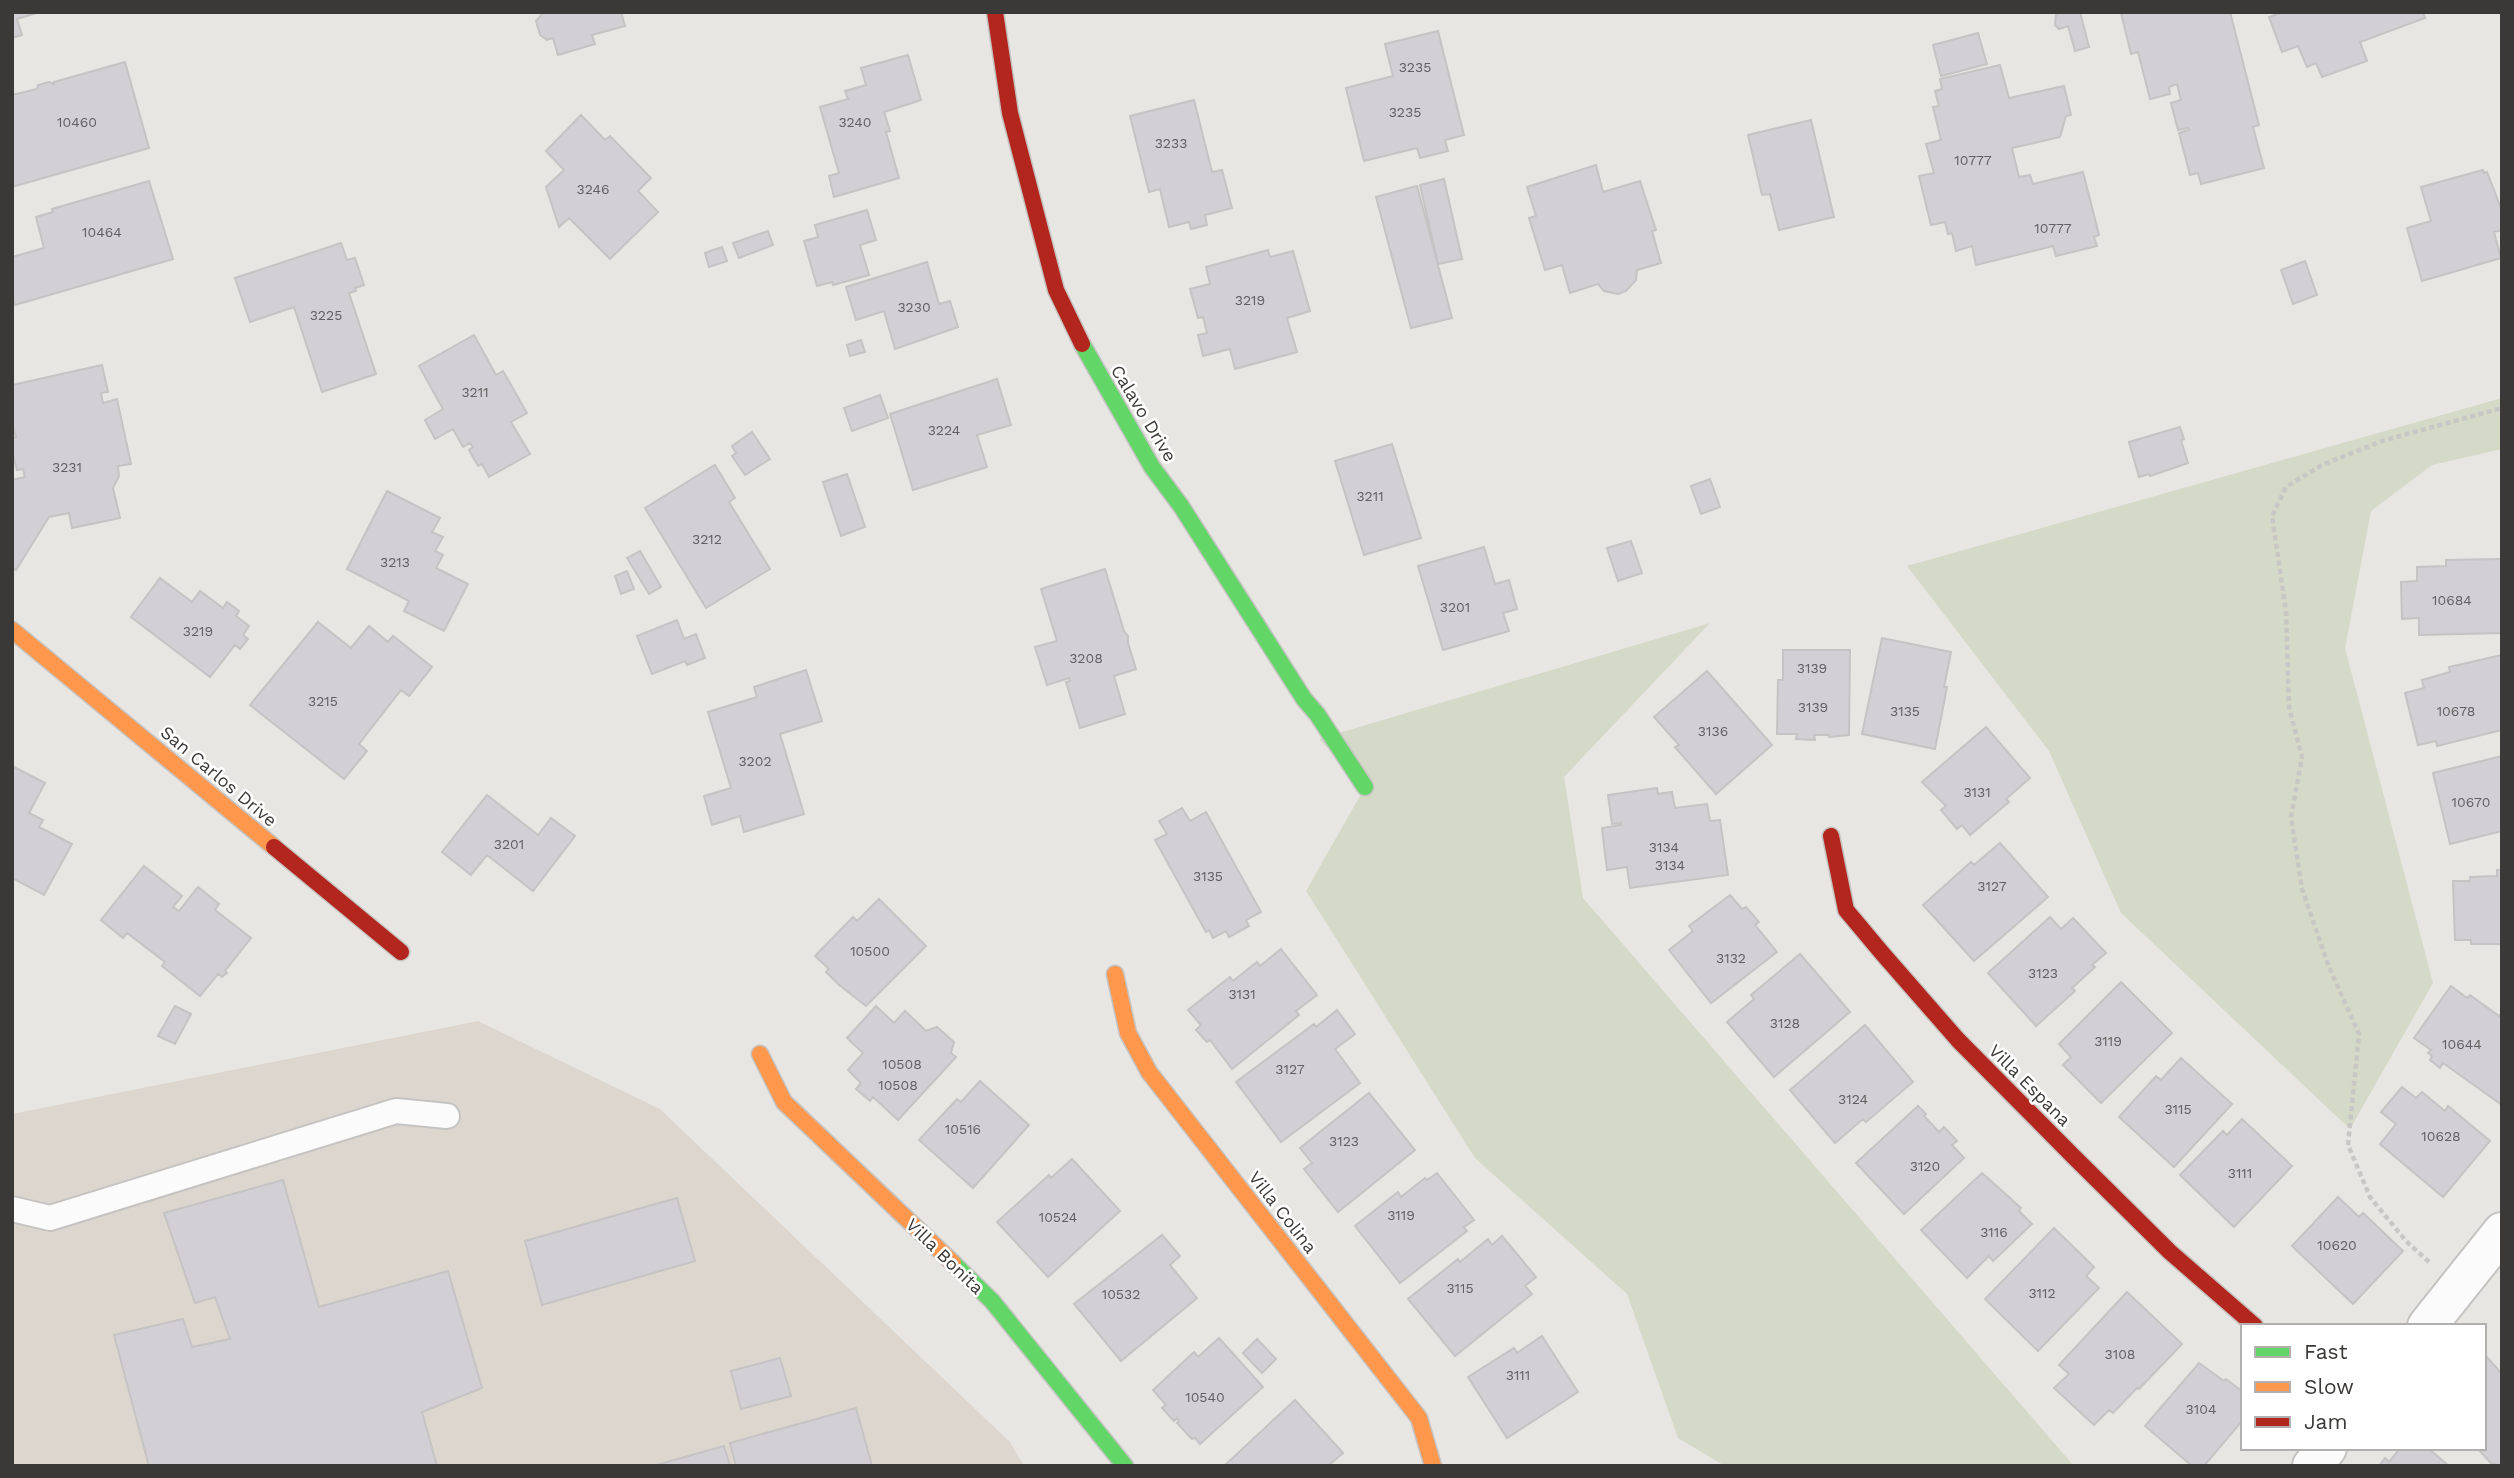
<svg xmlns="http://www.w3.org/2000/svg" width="2514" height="1478" font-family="'Work Sans',sans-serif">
<rect width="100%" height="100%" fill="#e8e6e3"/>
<path fill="#ddd6cf" d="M478,1021l182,88 350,333 14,24h-1012v-352z"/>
<path fill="#d5d9c7" d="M2502,398v51l-70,16 -61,46 -26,137 88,335 -83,146 -229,-216 -72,-162 -142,-185z
M1710,623l-146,154 19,121 491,568h-349l-47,-28 -51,-144 -152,-136 -169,-267 59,-104 -46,-48z"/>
<path fill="#d3d0d5" stroke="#c5c3c3" stroke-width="2" d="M12,12h28l-23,7 5,16 -10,3z
M544,12h77l4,14 -33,9 3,9 -37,11 -5,-17 -6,2 -7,-5 -4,-14z
M2065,12h15l9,35 -14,4 -7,-25 -9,3 -4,-4 1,-11z
M2230,12l29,113 -6,2 11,41 -63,16 -3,-11 -8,2 -11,-42 10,-3 -1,-2 -10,2 -7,-27 10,-3 -4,-16 -8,3 1,7 -20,5 -12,-47 -7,2 -10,-41z
M2283,12h140l2,6 -65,24 7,19 -45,16 -6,-14 -9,4 -9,-21 -16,6 -13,-35z
M1438,31l26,104 -19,5 3,11 -28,7 -3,-10 -53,13 -18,-73 47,-12 -8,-32z
M1978,33l9,31 -46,12 -8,-31z
M908,55l13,45 -37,12 6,19 -4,1 13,46 -65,19 -5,-21 10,-3 -19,-66 28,-8 -3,-8 21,-6 -5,-17z
M125,62l24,86 -137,39v-92l25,-6 1,-4 11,-3 5,2v-2z
M2000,65l9,33 55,-12 7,29 -5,1 -6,21 -48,11 7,29 11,-2 3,9 50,-12 16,63 -5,2 3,9 -41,10 -3,-10 -77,19 -4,-19 -16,5 -4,-18 -4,1 -3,-12 -14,3 -12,-49 15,-3 -8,-29 15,-4 -8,-33 6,-1 -4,-15 7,-2 -2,-10z
M1194,100l18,72 10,-2 10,38 -27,7 2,10 -16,4 -2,-7 -20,5 -9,-38 -11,3 -19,-76z
M581,115l24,25 5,-4 41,42 -13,13 20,21 -48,47 -41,-41 -10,9 -13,-40 18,-17 -18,-19z
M1811,120l23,97 -55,13 -9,-36 -8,1 -14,-60z
M1596,165l7,27 37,-11 16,49 -4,1 9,32 -24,7 -1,10 -10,11 -8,3 -14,-3 -6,-7 -28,9 -8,-28 -17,5 -16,-52 7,-2 -9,-29z
M2483,170l1,3 3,-1 15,39v19l-8,2 7,26 -79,23 -15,-53 24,-7 -10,-34z
M1444,179l18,80 -24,5 -18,-79z
M149,181l24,78 -158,46 -3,-10v-38l32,-9 -8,-31 17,-5 -1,-3z
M1417,186l35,132 -41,10 -35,-131z
M867,210l9,30 -16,5 9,30 -36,10 -1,-3 -15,4 -13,-45 14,-4 -3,-12z
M768,231l5,14 -34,13 -6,-15z
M341,243l6,17 8,-2 9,27 -9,3 1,3 -7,2 27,81 -54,18 -28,-85 -44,15 -15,-44z
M722,247l5,14 -18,6 -4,-14z
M1268,250l2,7 23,-6 17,60 -23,7 10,34 -62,17 -5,-20 -27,7 -5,-21 9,-2 -4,-16 -5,1 -8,-29 20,-5 -4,-17z
M2305,261l12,34 -24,9 -12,-34z
M927,262l12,42 11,-3 8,26 -63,22 -11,-38 -28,9 -10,-33z
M474,335l22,40 7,-4 24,42 -16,9 19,32 -41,23 -7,-13 -4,2 -9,-16 4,-3 -3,-4 -7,4 -10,-18 -18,10 -10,-19 18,-11 -24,-43z
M861,340l4,12 -15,4 -3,-11z
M102,365l6,27 -7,1 2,10 14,-4 14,65 -13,2 1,10 -6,12 7,30 -48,10 -3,-15 -20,4 -33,53 -4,-3v-87l13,-3 -2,-8 -6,1 -5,-19v-13l4,-1 -4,-13v-39z
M997,379l14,46 -34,10 10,32 -74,23 -23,-76z
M880,395l8,23 -36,13 -8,-23z
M2180,427l4,12 -3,1 7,23 -38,13 -1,-2 -10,3 -10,-35z
M752,432l18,27 -25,16 -13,-19 4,-3 -4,-7z
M1392,444l29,94 -57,17 -29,-94z
M715,465l20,33 -6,4 41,67 -64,39 -61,-100z
M847,474l18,53 -24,9 -18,-54z
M1710,479l10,28 -19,7 -10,-28z
M387,491l53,27 -8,14 11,5 -8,14 8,4 -7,13 32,16 -24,47 -40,-20 5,-10 -62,-32z
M1631,541l11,32 -24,8 -11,-33z
M1484,547l11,37 14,-4 8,29 -14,4 6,18 -66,19 -25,-84z
M640,551l21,36 -12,7 -22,-36z
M2501,559l1,74 -83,2v-17l-17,1 -1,-37 16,-1v-14l29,-1v-6z
M1105,569l19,62 4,5v7l8,26 -22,7 11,38 -45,14 -14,-46 4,-1 -1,-3 -22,7 -12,-38 22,-6 -16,-52z
M627,571l7,18 -13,5 -6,-18z
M160,578l32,24 8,-11 23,17 4,-6 12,9 -3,5 13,10 -6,9 5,4 -8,10 -5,-4 -25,32 -79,-60z
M677,620l7,19 12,-5 9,24 -18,7 -2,-4 -33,13 -15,-38z
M318,622l33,26 18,-22 19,16 5,-6 39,31 -23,29 -8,-6 -42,54 8,7 -23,28 -94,-74z
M1882,638l69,14 -7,35h3l-12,62 -73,-15z
M1783,650h67l-1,85 -20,2v-2h-15l1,5 -19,-1 1,-5h-20l1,-54h5z
M2502,655v75l-65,16 -1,-5 -18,4 -13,-52 19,-5 -2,-8 28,-8 -1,-5z
M806,670l16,51 -42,13 24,80 -60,18 -4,-16 -28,9 -8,-29 27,-8 -23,-76 49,-15 -3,-10z
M1707,671l65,74 -56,49 -41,-47 4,-2 -25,-28z
M1986,727l44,51 -24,21 3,3 -39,33 -8,-10 -5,4 -16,-19 5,-4 -24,-24z
M2502,756v75l-52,13 -17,-71z
M12,766l33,17 -16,30 14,7 -4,7 33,17 -28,51 -32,-17z
M1657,788l1,6 14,-2 3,16 32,-4 3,17 10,-1 8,55 -98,13 -3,-21 -20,3 -5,-42 19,-3v-2l-9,1 -4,-29z
M487,795l51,40 13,-17 24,18 -42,55 -46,-36 -16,20 -29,-23z
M1182,808l8,13 16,-9 55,100 -15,8 3,6 -20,11 -3,-6 -13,7 -4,-8 -3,2 -51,-92 12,-6 -8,-13z
M2000,843l48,54 -74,64 -51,-56 48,-43 3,3z
M144,866l38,30 -9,11 6,4 19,-24 21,17 -4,6 36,28 -26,33 2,2 -5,4 -4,-3 -18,22 -38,-30 3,-4 -38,-29 -4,5 -22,-18z
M2497,870h5v74h-31v-4h-16l-2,-59h17v-4l27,-1z
M1730,895l12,14 4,-2 13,15 -4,3 22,27 -66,51 -42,-53 24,-19 -4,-5z
M879,899l47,47 -60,60 -28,-22 -12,-12 3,-3 -14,-13 38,-39 4,4z
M2050,917l11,12 12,-11 33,35 -14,12 3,2 -23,21 3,3 -39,35 -48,-53z
M1281,949l36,46 -21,16 3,4 -67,54 -22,-29 -3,2 -11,-12 5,-5 -13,-15 42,-33 3,4 24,-19 3,4z
M1800,954l50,58 -76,65 -47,-55 27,-23 -3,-4z
M2121,982l51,51 -71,70 -38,-38 8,-8 -12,-13z
M2451,986l16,12 3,-3 29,21 3,-4v93l-59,-42 -3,5 -10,-8 2,-4 -4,-3 3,-3 -17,-12z
M175,1006l16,8 -16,30 -17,-8z
M876,1006l18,17 11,-12 21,20 11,-4 17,15 -3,11 5,4 -58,63 -25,-23 -3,4 -14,-12 5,-6 -13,-13 15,-17 -16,-15z
M1337,1010l18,24 -20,15 25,34 -79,59 -45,-60 78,-58 2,3z
M1865,1025l48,57 -47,40 -3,-3 -28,24 -45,-53z
M2181,1058l51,46 -58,63 -55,-50 37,-41 5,4z
M980,1081l49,44 -56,63 -54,-48 38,-41 4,3z
M2402,1087l14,11 6,-6 23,19 3,-5 42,35 -47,56 -63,-53 16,-20 -15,-12z
M1369,1093l46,57 -77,62 -34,-43 8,-6 -12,-15z
M1918,1106l8,8 -2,2 15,16 5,-5 13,14 -5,4 12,13 -60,56 -48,-51z
M2242,1119l50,47 -58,61 -54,-52 43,-44 4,4z
M1072,1159l48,52 -72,66 -51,-55 52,-47 2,3z
M1437,1173l37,47 -10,7 3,4 -67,52 -45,-57 43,-34 3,5 24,-19 2,2z
M1982,1173l39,35 -2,3 13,13 -39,37 -4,-5 -22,22 -46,-48z
M283,1180l36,127 129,-36 34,117 -60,24 15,54h-288l-35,-131 69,-16 9,28 38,-8 -15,-42 -20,6 -31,-90z
M2338,1197l21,20 4,-4 40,38 -50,53 -61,-58z
M677,1198l18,63 -153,44 -17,-64z
M2054,1228l40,39 -8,9 13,12 -61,63 -53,-52z
M1162,1235l18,21 -10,9 27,33 -76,63 -47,-57z
M1502,1236l34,41 -11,9 7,8 -77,62 -47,-57 50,-40 2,3 28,-23 4,6z
M2127,1292l55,52 -43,45 -2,-1 -24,25 -4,-3 -15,15 -40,-37 15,-14 -10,-9z
M1542,1336l36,56 -71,46 -39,-61 46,-29 3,5z
M1219,1338l44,49 -63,57 -5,-6 -3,1 -15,-16 2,-2 -2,-3 -3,3 -12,-13 4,-3 -13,-15 41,-38 4,5z
M1257,1339l19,20 -14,14 -19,-20z
M2485,1355l17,19v92l-11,-3 -14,-15h7z
M780,1358l11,38 -50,13 -10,-38z
M2199,1363l25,18 2,-2 17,13v28l-39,46h-12l-47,-40z
M1295,1400l48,53 -15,13h-104z
M856,1408l16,58h-136l-6,-23z
M724,1446l6,20h-77z
M2428,1448l21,18h-70l6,-8 4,4 9,-11 -2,-3z"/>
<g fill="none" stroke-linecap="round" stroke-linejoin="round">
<g stroke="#c5c3c1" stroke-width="28">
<path id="lane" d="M12,1209l38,9 346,-107 51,5"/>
</g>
<g stroke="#c5c3c1" stroke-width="42">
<path id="street" d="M2427,1326l75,-94
M2312,1466l15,-18"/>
</g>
<g stroke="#c5c3c1" stroke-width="19">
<path id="fast" d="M1082,344l70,123 29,39 123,193 13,15 48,73
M953,1263l39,38 133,165"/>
</g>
<g stroke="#c5c3c1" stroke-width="19">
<path id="slow" d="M12,630l262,217
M1115,974l13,59 21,39 270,346 14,48
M760,1054l24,48 169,161"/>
</g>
<g stroke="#c5c3c1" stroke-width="19">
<path id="jam" d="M995,12l15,101 46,177 26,54
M1831,836l15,74 36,43 76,87 116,117 96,95 85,74
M274,847l127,105"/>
</g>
<path stroke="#c8c7c5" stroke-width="4.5" stroke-dasharray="5 3.5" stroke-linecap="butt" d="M2429,1262l-23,-21 -36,-44 -22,-52 11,-111 -30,-67 -27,-78 -11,-72 11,-60 -13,-50 -3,-96 -14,-95 14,-29 36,-22 60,-24 120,-33"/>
<use href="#lane" stroke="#fcfbfb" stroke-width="24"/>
<use href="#street" stroke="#fcfbfb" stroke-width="38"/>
<use href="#fast" stroke="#63d668" stroke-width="16"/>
<use href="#slow" stroke="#ff974d" stroke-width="16"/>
<use href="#jam" stroke="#b3261e" stroke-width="16"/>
</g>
<g text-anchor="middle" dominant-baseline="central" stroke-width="5" stroke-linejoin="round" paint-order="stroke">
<g font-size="14" fill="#626060">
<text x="1415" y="67">3235</text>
<text x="1405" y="112">3235</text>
<text x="77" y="122">10460</text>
<text x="855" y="122">3240</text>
<text x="1171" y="143">3233</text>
<text x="1973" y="160">10777</text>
<text x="593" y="189">3246</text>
<text x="2053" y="228">10777</text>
<text x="102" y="232">10464</text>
<text x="1250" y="300">3219</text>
<text x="914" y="307">3230</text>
<text x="326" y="315">3225</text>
<text x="475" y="392">3211</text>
<text x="944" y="430">3224</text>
<text x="67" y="467">3231</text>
<text x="1370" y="496">3211</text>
<text x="707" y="539">3212</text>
<text x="395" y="562">3213</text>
<text x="2452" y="600">10684</text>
<text x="1455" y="607">3201</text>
<text x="198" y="631">3219</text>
<text x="1086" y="658">3208</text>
<text x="1812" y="668">3139</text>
<text x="323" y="701">3215</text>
<text x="1813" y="707">3139</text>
<text x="1905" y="711">3135</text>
<text x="2456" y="711">10678</text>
<text x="1713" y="731">3136</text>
<text x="755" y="761">3202</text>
<text x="1977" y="792">3131</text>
<text x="2471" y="802">10670</text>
<text x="509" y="844">3201</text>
<text x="1664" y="847">3134</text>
<text x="1670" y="865">3134</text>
<text x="1208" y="876">3135</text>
<text x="1992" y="886">3127</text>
<text x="870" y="951">10500</text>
<text x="1731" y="958">3132</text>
<text x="2043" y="973">3123</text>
<text x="1242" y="994">3131</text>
<text x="1785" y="1023">3128</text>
<text x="2108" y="1041">3119</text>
<text x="2462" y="1044">10644</text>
<text x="902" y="1064">10508</text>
<text x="1290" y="1069">3127</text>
<text x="898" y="1085">10508</text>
<text x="1853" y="1099">3124</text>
<text x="2178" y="1109">3115</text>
<text x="963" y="1129">10516</text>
<text x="2441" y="1136">10628</text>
<text x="1344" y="1141">3123</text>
<text x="1925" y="1166">3120</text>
<text x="2240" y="1173">3111</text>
<text x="1401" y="1215">3119</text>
<text x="1058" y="1217">10524</text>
<text x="1994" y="1232">3116</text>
<text x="2337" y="1245">10620</text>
<text x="1460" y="1288">3115</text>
<text x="2042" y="1293">3112</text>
<text x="1121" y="1294">10532</text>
<text x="2120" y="1354">3108</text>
<text x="1518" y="1375">3111</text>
<text x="1205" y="1397">10540</text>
<text x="2201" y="1409">3104</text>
</g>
<g font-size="18" fill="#3b3937" stroke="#fff">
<text transform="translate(1144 413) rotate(59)">Calavo Drive</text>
<text transform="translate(219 776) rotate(40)">San Carlos Drive</text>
<text transform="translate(2030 1085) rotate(45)">Villa Espana</text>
<text transform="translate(1283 1212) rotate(52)">Villa Colina</text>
<text transform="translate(945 1256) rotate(44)">Villa Bonita</text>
</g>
</g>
<rect width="2514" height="1478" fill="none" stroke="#3b3937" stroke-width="28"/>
<rect x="2241" y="1324" width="245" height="126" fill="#ffffff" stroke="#b1b0af" stroke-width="2"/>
<rect x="2255" y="1347" width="35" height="10" fill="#63d668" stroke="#b1b0af" stroke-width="2"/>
<text x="2304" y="1359" font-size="21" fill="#3b3937">Fast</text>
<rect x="2255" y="1382" width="35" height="10" fill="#ff974d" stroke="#b1b0af" stroke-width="2"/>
<text x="2304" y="1394" font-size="21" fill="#3b3937">Slow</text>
<rect x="2255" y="1417" width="35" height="10" fill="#b3261e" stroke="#b1b0af" stroke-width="2"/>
<text x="2304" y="1429" font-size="21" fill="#3b3937">Jam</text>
</svg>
